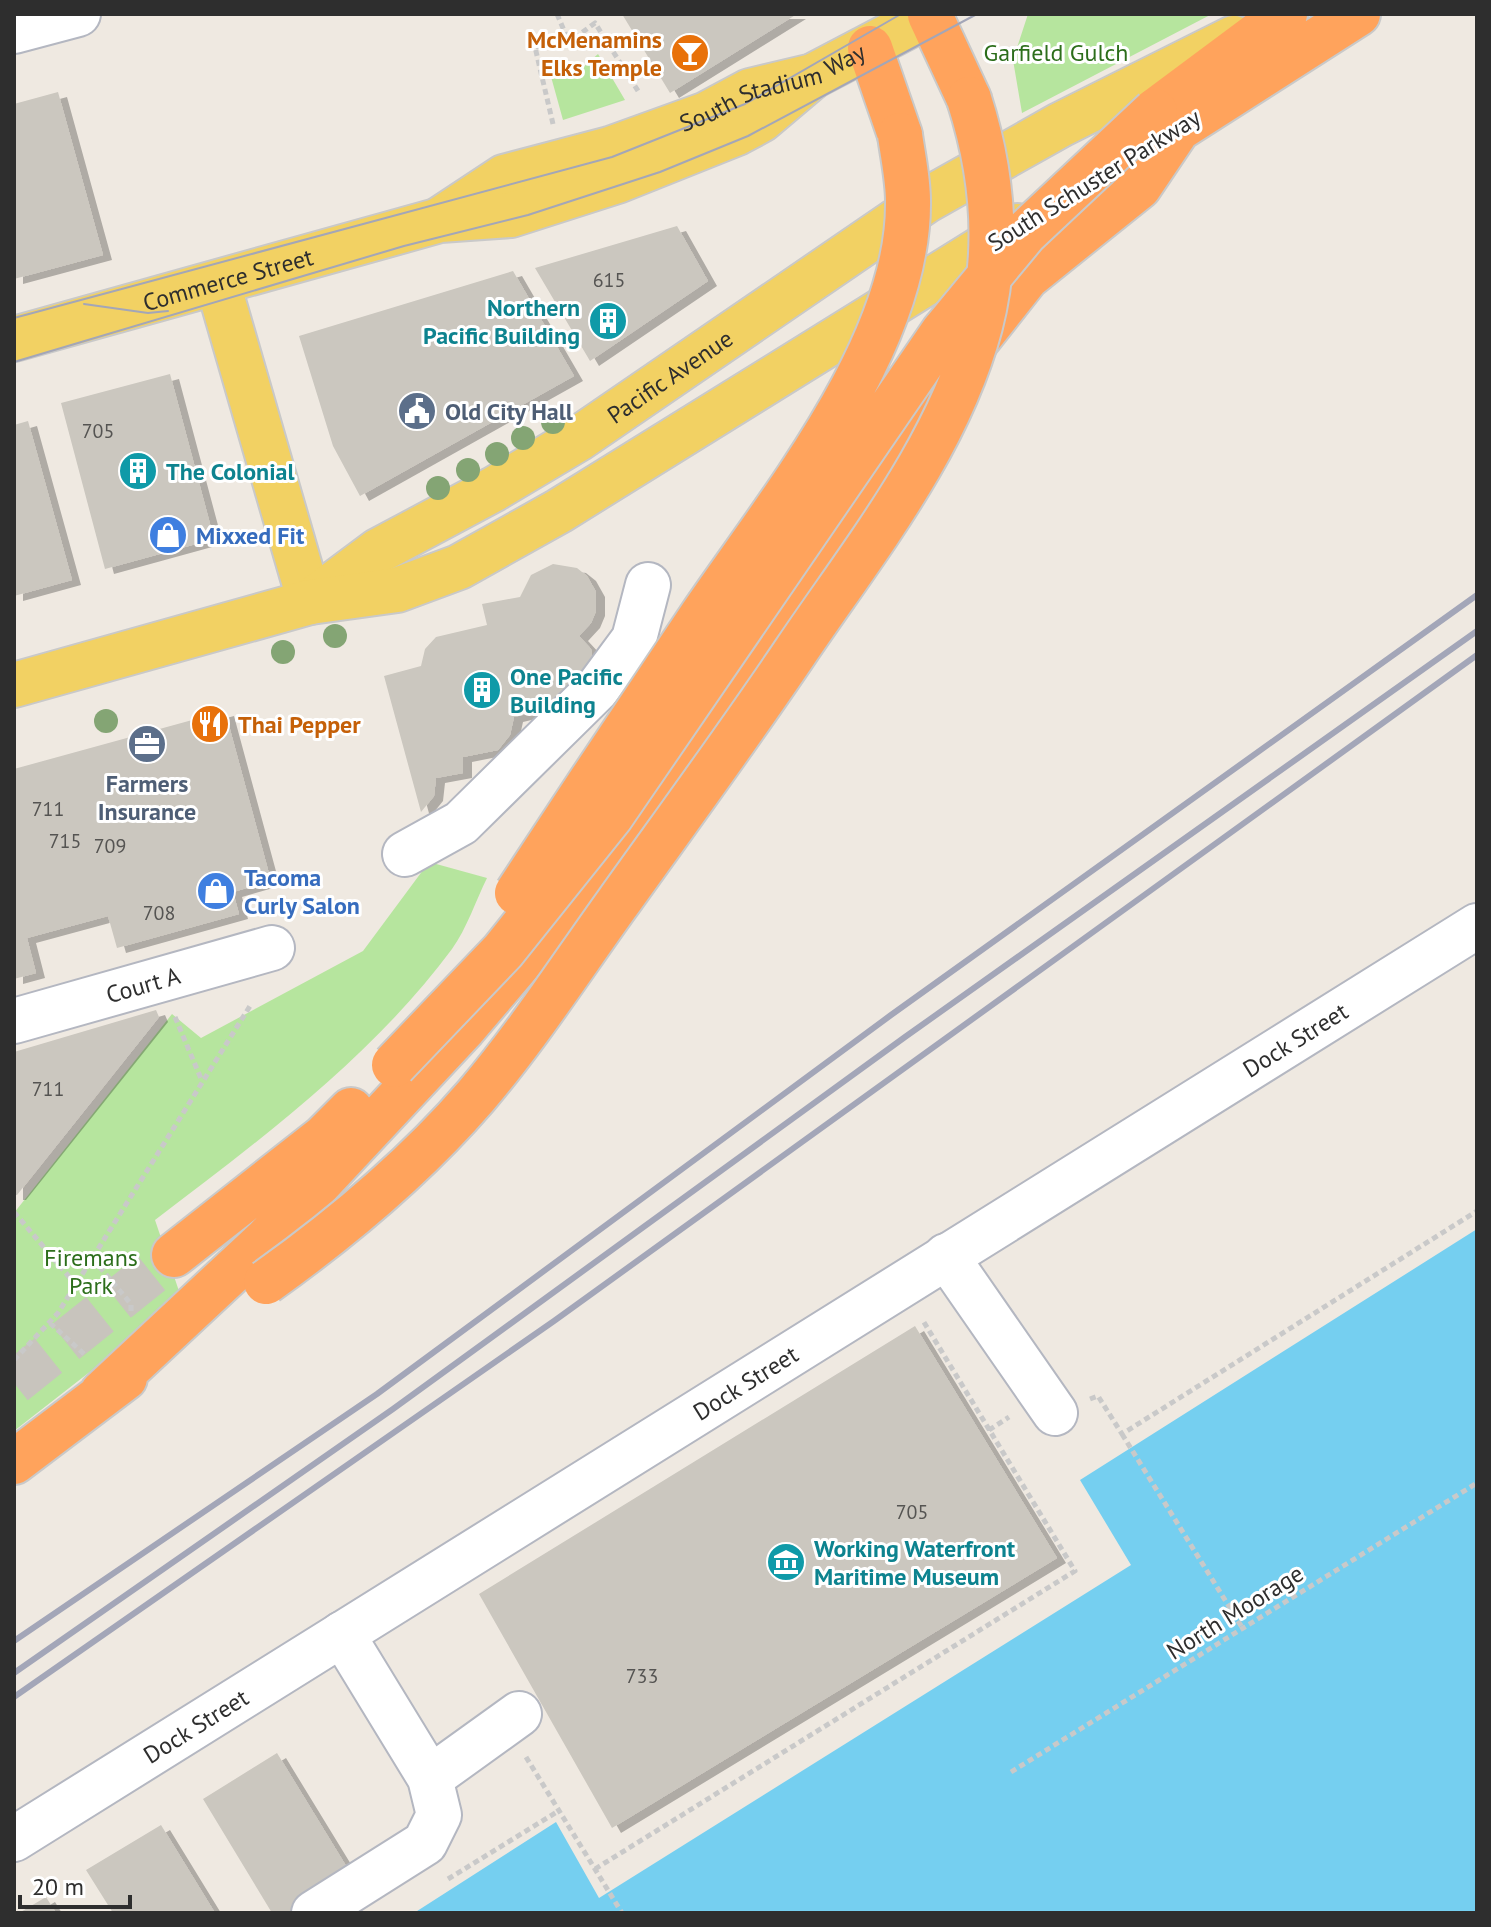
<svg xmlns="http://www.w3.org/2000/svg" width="1491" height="1927" font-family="'PT Sans',sans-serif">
<defs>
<filter id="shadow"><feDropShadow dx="9" dy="5" stdDeviation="0" flood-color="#0004"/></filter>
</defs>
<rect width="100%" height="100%" fill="#efe9e1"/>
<path fill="#b6e59e" d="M1028,14h184l-190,99 -9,-53z
M598,54l27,46 -62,20 -13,-47 31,-4z
M429,862l58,16c-11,22 -20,50 -35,71 -79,107 -192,191 -297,271l27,80 -168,131v-218l158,-199 29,24 162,-87z"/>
<path fill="#75cff0" d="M1477,1229v684h-1063l142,-91 43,76 532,-333 -51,-85z"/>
<path fill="#cbc7bf" filter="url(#shadow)" d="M622,14h175l-127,79z
M58,92l45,163 -89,24v-175z
M677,226l31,55 -118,80 -55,-93z
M513,271l61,105 -214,120 -27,-50 -34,-110z
M170,374l44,165 -109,30 -44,-166z
M28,421l44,159 -58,16v-171z
M553,564l24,4 10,8 9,16v19l-5,12 -12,13 12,13 2,12 -24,43 -55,13 -4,18 -12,15 -35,7v16l-27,5 -2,18 -13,16 -37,-136 37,-10 4,-17 11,-12 51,-12 -5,-21 38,-7 11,-22z
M225,711l46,170 -38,11 6,22 -122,34 -9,-32 -81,22 9,35 -22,6v-210z
M156,1010l3,7 -142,178h-3v-143z
M915,1326l142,232 -445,270 -133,-234z
M277,1753l74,121 -64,39h-15l-69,-114z
M161,1825l54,88h-102l-27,-43z
M46,1897l10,16h-37z"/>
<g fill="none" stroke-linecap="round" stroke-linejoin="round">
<path stroke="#c8c4bd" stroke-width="44" stroke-dasharray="44 22" stroke-linecap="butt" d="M14,1383l160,-128"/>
<g stroke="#b4b7c1" stroke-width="48">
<g id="minor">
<path d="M14,31l64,-17"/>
<path d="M405,854l56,-31 136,-134 37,-50 14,-54"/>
<path id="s1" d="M14,1021l258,-73"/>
<path d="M946,1256l109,157"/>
<path d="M430,1778l89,-64"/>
<path id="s2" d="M14,1839l1463,-913"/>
<path d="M314,1913l111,-70 14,-28 -9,-37 -88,-144"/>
</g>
</g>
<g stroke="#c9c9c9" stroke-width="48">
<g id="major">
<path id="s3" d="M442,218l62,-41 106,-28 97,-35 43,-23 63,-15 118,-62"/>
<path d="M218,284l92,318"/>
<path id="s4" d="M14,339l426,-119 71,-5 106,-34 120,-48 24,-13 52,-44"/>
<path id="s5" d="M311,601l67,-50 116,-62 84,-50 349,-239 133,-75 174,-87"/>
<path d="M14,685l296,-83 87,-12 62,-23 100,-56 459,-285"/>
</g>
</g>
<g stroke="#c9c9c9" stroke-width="48">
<path id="highway" d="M930,15l39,84
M870,48l30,87
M1155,111l130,-97
M174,1255l150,-118 27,-27
M102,1393l165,-154 197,-211 120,-141 209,-292 103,-152 131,-166 112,-90 39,-58 180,-115
M14,1462l111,-84"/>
</g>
<path stroke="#c9c9c9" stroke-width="5" stroke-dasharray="6 4" stroke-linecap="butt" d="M557,14l12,28
M553,124l-18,-77 34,-5 26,-19 45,71
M175,1017l27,64
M14,1212l62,73
M93,1259l38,45v8
M50,1323l34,31
M14,1360l44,-47 192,-307
M1090,1399l8,-3 24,38 355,-223
M989,1430l20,-13
M1122,1434l121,195
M526,1757l96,156
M1011,1772l466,-289
M595,1869l480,-298 -153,-252
M448,1879l112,-69"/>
<use href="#minor" stroke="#fff" stroke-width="44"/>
<use href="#major" stroke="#f2d163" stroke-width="44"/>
<use href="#highway" stroke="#ffa35c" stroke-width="44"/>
<path stroke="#a3a6b8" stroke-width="2" d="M84,304l64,9 20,-2
M14,318l598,-161 133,-53 156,-90
M14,362l390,-116 124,-31 132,-43 88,-36 229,-122"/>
<path stroke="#a3a6b8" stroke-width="6" d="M14,1641l363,-247 514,-379 586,-420
M14,1673l379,-264 512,-372 572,-406
M14,1697l540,-376 923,-666"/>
<g stroke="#c9c9c9" stroke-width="48" stroke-linecap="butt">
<path id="highway-bridge" d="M517,893c61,-93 123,-186 185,-278 77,-113 208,-271 206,-414 0,-22 -5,-44 -8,-66
M394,1065l109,-114 108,-135 332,-484 82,-99 130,-122
M266,1282c77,-55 148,-114 210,-186 51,-60 95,-128 141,-192 60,-84 121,-167 179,-253 69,-102 152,-204 184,-325 20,-77 13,-152 -11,-227"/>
</g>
<use href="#highway-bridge" stroke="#ffa35c" stroke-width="44"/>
</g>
<g fill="#84a574">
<circle cx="553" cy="422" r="12"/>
<circle cx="523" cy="438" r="12"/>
<circle cx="497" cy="454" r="12"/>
<circle cx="468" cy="470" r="12"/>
<circle cx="438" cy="488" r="12"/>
<circle cx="335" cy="636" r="12"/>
<circle cx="283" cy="652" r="12"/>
<circle cx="106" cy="721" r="12"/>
</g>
<defs>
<g id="bar-disc" transform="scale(2)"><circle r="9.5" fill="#e8710a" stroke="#fff"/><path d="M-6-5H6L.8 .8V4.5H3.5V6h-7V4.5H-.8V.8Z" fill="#fff"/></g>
<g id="building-disc" transform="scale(2)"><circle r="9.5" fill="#0f9aa8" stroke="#fff"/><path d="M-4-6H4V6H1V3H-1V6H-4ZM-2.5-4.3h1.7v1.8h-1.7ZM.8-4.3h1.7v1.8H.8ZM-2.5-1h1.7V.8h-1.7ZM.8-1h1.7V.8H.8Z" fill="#fff"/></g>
<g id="civic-disc" transform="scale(2)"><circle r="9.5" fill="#5c6f8a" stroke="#fff"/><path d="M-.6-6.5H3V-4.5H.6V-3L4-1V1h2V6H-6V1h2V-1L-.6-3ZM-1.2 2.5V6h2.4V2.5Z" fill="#fff"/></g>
<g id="shop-disc" transform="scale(2)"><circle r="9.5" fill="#3f7fe0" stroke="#fff"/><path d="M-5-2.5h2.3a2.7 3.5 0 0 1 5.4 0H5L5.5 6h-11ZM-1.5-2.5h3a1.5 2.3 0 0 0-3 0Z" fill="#fff"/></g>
<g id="restaurant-disc" transform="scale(2)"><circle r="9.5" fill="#e8710a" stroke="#fff"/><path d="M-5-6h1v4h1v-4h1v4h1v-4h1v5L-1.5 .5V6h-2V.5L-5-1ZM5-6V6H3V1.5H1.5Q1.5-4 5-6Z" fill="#fff"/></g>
<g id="office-disc" transform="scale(2)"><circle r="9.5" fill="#5c6f8a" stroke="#fff"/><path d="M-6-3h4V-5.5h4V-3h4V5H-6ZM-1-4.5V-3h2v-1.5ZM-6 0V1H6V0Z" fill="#fff"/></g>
<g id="museum-disc" transform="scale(2)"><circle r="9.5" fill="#0f9aa8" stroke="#fff"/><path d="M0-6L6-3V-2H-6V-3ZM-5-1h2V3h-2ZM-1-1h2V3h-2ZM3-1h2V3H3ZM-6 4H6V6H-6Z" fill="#fff"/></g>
</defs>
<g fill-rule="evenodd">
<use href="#bar-disc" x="690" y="53"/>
<use href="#building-disc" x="608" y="321"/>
<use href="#civic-disc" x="417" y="411"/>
<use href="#building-disc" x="138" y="471"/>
<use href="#shop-disc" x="168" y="535"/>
<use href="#building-disc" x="482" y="690"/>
<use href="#restaurant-disc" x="210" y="724"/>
<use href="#office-disc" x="147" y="744"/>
<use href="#shop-disc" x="216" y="891"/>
<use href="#museum-disc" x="786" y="1562"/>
</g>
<g text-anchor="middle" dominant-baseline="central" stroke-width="6" stroke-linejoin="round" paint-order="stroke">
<g font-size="20" fill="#555452">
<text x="609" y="280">615</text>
<text x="98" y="431">705</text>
<text x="48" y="809">711</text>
<text x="65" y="841">715</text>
<text x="110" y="846">709</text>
<text x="159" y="913">708</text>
<text x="48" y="1089">711</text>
<text x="912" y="1512">705</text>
<text x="642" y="1676">733</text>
</g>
<g font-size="24" font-weight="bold" fill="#c56008" stroke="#fff" text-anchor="end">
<text x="662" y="39">McMenamins<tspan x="662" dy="28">Elks Temple</tspan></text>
<text x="238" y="724" text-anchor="start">Thai Pepper</text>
</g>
<g font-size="24" fill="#2c6e1b" stroke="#fff">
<text x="1056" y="52">Garfield Gulch</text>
<text x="91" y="1257">Firemans<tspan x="91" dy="28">Park</tspan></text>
</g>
<g font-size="24" fill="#2e2e2e" stroke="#fff">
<text stroke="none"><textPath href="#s3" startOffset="358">South Stadium Way</textPath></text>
<text transform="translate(1094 180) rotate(-32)">South Schuster Parkway</text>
<text stroke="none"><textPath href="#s4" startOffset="222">Commerce Street</textPath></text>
<text stroke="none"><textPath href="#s5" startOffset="424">Pacific Avenue</textPath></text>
<text stroke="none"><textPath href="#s1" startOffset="134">Court A</textPath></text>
<text stroke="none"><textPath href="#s2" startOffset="1510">Dock Street</textPath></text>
<text stroke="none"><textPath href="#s2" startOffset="862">Dock Street</textPath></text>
<text transform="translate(1235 1612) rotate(-32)">North Moorage</text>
<text stroke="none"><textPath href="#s2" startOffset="214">Dock Street</textPath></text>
</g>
<g font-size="24" font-weight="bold" fill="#0d838f" stroke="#fff" text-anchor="start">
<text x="580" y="307" text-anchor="end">Northern<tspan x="580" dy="28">Pacific Building</tspan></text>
<text x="166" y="471">The Colonial</text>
<text x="510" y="676">One Pacific<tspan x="510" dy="28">Building</tspan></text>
<text x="814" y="1548">Working Waterfront<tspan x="814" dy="28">Maritime Museum</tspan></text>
</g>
<g font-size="24" font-weight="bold" fill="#4e5e75" stroke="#fff" text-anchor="start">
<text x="445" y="411">Old City Hall</text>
<text x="147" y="783" text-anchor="middle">Farmers<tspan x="147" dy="28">Insurance</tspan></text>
</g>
<g font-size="24" font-weight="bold" fill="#366cbe" stroke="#fff" text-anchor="start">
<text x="196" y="535">Mixxed Fit</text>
<text x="244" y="877">Tacoma<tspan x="244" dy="28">Curly Salon</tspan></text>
</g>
</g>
<rect width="1491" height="1927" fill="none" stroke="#2e2e2e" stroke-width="32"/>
<path d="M20 1895v12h110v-12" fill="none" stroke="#2e2e2e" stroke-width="4"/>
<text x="32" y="1895" font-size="24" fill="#2e2e2e" stroke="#ffffff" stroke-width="6" paint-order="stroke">20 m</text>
</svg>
